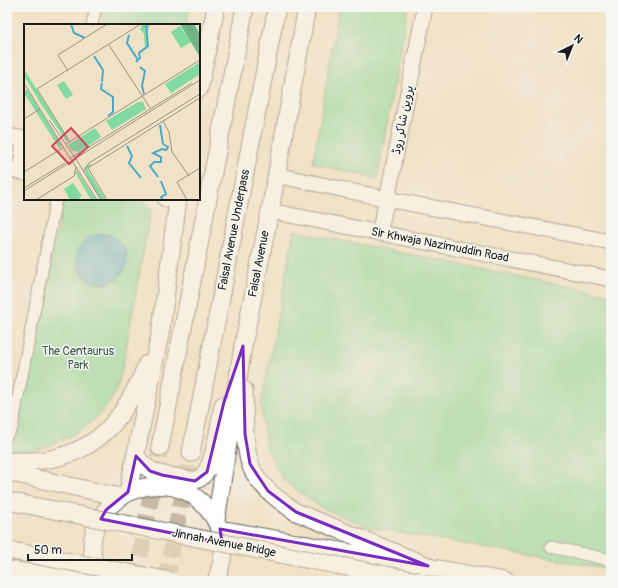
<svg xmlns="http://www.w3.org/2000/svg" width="618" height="588" font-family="Pangolin,'Playpen Sans Arabic',sans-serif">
<rect width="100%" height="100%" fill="#f6f6f2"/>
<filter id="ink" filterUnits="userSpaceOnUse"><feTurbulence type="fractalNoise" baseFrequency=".025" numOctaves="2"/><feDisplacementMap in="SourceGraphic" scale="8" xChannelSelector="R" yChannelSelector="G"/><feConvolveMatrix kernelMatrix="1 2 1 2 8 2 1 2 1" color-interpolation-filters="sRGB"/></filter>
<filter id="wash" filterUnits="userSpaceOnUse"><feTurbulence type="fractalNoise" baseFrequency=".012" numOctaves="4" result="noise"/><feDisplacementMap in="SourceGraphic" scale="16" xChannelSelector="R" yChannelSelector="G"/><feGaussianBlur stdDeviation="0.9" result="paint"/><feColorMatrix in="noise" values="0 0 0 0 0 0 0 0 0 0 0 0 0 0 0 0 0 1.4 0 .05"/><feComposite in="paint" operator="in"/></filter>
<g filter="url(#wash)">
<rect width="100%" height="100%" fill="#f0e2c6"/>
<path fill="#81dba0" stroke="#4e7c5e" d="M106,7h84l-4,18h-84z
M339,7h69l-31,172 -64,-16z
M64,199h75l4,1 8,9 -29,162c-3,8 -5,19 -9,26 -16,26 -46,45 -75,52 -8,2 -18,2 -27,2z
M294,231l317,64v274l-240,-41 -51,-21 -37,-27 -17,-32 -5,-42z"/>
<path fill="#4ca9ca" stroke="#346273" d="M77 259a25 25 0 1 1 50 0a25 25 0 1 1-50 0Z"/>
</g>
<g filter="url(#ink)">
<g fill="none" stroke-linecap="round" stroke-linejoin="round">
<path stroke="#c6baa4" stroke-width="17" stroke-dasharray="17 8" stroke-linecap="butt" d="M135,581l25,-134
M166,581l25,-128"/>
<g stroke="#666158" stroke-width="13">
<path id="street" d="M92,25l4,-18
M7,435l5,-7 44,-229
M551,547l60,13"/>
</g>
<g stroke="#666158" stroke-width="17">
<path id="secondary" d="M7,136l18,3
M7,169l18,4
M21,172l3,-33
M276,175l111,24 224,43
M165,199l12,2
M270,211l341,68
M379,233l8,-34 38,-192"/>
</g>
<g stroke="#666158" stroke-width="19">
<path id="primary" d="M199,89l17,-82
M244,390c1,24 -1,50 6,74 7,21 28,36 46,48l132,54
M160,447l85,-440
M191,453l86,-446
M136,456c11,15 20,18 39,21 6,1 15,4 21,3 18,-4 24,-59 27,-75
M7,461c14,0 29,1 43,-2 54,-10 77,-47 97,-95
M7,472l113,25
M128,492l33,-163 17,-130
M216,521l27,-175 27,-135 37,-204
M220,529l285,52
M7,570l93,11
M100,581c-5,-12 -8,-23 -8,-35 2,-39 39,-64 75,-60 30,3 56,33 56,63 0,11 -3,21 -7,32"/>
</g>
<use href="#street" stroke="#fff" stroke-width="11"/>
<use href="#secondary" stroke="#fff" stroke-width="15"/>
<use href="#primary" stroke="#fff" stroke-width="17"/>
<g stroke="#666158" stroke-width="19" stroke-linecap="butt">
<path id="primary-bridge" d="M7,501l411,80
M7,550l164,31"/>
</g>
<use href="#primary-bridge" stroke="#fff" stroke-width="17"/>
</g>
</g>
<path d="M0 0H618V588H0ZM243,346l2,88 5,30 18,27 28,21 132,54 -208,-37 2,14 -121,-24 5,-9 22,-18 8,-36 14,15 12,4 33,6 12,-9 17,-70z" fill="#f0e2c6" fill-opacity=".55" fill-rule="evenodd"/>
<path fill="none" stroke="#7b2cbf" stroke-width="3" stroke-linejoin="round" d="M243,346l2,88 5,30 18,27 28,21 132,54 -208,-37 2,14 -121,-24 5,-9 22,-18 8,-36 14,15 12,4 33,6 12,-9 17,-70z"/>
<g text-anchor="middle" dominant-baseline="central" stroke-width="3" stroke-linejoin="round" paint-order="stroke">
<g font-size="12" fill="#1c1c1c" stroke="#f6f6f2">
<text transform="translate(403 120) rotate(-79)">پروین شاکر روڈ</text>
<text transform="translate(234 230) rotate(-79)">Faisal Avenue Underpass</text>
<text transform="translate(440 245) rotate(11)">Sir Khwaja Nazimuddin Road</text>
<text transform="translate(259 264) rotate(-79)">Faisal Avenue</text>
<text transform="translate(224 543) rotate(11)">Jinnah Avenue Bridge</text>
</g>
<g font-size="12" fill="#3f5f4a" stroke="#f6f6f2">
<text x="78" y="351">The Centaurus<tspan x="78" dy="14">Park</tspan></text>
</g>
</g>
<g transform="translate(24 24)">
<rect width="176" height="176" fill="#f0e2c6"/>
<path d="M119,0h7l-3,9v16l-2,-1 -1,-14 -4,-5zM156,2l11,16 -10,6 -10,-16zM176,38v12l-29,19 -6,-9zM0,45l13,21 32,51 -2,1 -24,-35 -19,-31zM40,57l9,14 -7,4 -9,-14zM3,65l35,57 -3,2 -35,-55zM114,78h5l3,7 -34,21 -6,-9zM71,104l6,9 -22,15 -7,-1 -4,-6zM66,140l2,1 -5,4 19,31h-5l-14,-24 -3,-8zM53,147l19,29h-5l-16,-28zM49,159l9,13 -5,4h-7l-6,-11z" fill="#81dba0"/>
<path d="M156,0h14l6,10v23z" fill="#68bb86"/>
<path fill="none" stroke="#4ca9ca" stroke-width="2" d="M47,0l3,9 11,5M105,11l-2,8 11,17M70,32l9,14 -1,12M112,38l4,-4 -1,-5 9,-7 -2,-22M116,43l5,4 -3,15 2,8M78,59l-1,6 12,8v15l-5,4M103,122l5,10 -3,7 12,15M134,153l-8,-11 4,-4h7v-5l-8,-4 9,-4 4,1 2,-3 -5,-3 -3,-19M137,157l5,13 -5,3 2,3"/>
<path fill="none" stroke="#9b9382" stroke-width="1" d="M165,0l11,18M163,1l13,23M85,21l41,63M44,47l-10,-16 49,-31M0,59l47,77 5,-1 -2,-3 -4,2M0,95l16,-10M25,96l25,36M139,97l6,11 3,20 17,24M78,115l90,-56M46,118l-33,-53 104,-65M42,120l134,-84M50,132l28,-17M52,135l25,41M48,137l25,39M0,148l40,-25M59,148l6,-9 111,-69M0,164l41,-25M0,167l176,-111M12,176l38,-24 2,-9M83,176l-19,-32 112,-70M163,176l-10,-18 23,-14"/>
<path fill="#d1495b" fill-opacity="0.15" stroke="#d1495b" stroke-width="2" d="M47,104l17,19 -19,17 -17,-18z"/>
<rect width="176" height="176" fill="none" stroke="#1c1c1c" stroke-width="2"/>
</g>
<rect width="618" height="588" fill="none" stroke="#f6f6f2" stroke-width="24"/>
<g transform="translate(572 46) rotate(43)" stroke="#f6f6f2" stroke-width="3" paint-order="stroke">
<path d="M0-3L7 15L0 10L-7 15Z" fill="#1c1c1c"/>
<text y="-6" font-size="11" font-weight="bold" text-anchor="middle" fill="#1c1c1c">N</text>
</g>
<path d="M28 554v6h104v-6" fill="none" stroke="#1c1c1c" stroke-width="2"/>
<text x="34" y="554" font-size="12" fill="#1c1c1c" stroke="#f6f6f2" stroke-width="3" paint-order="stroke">50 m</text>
</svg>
